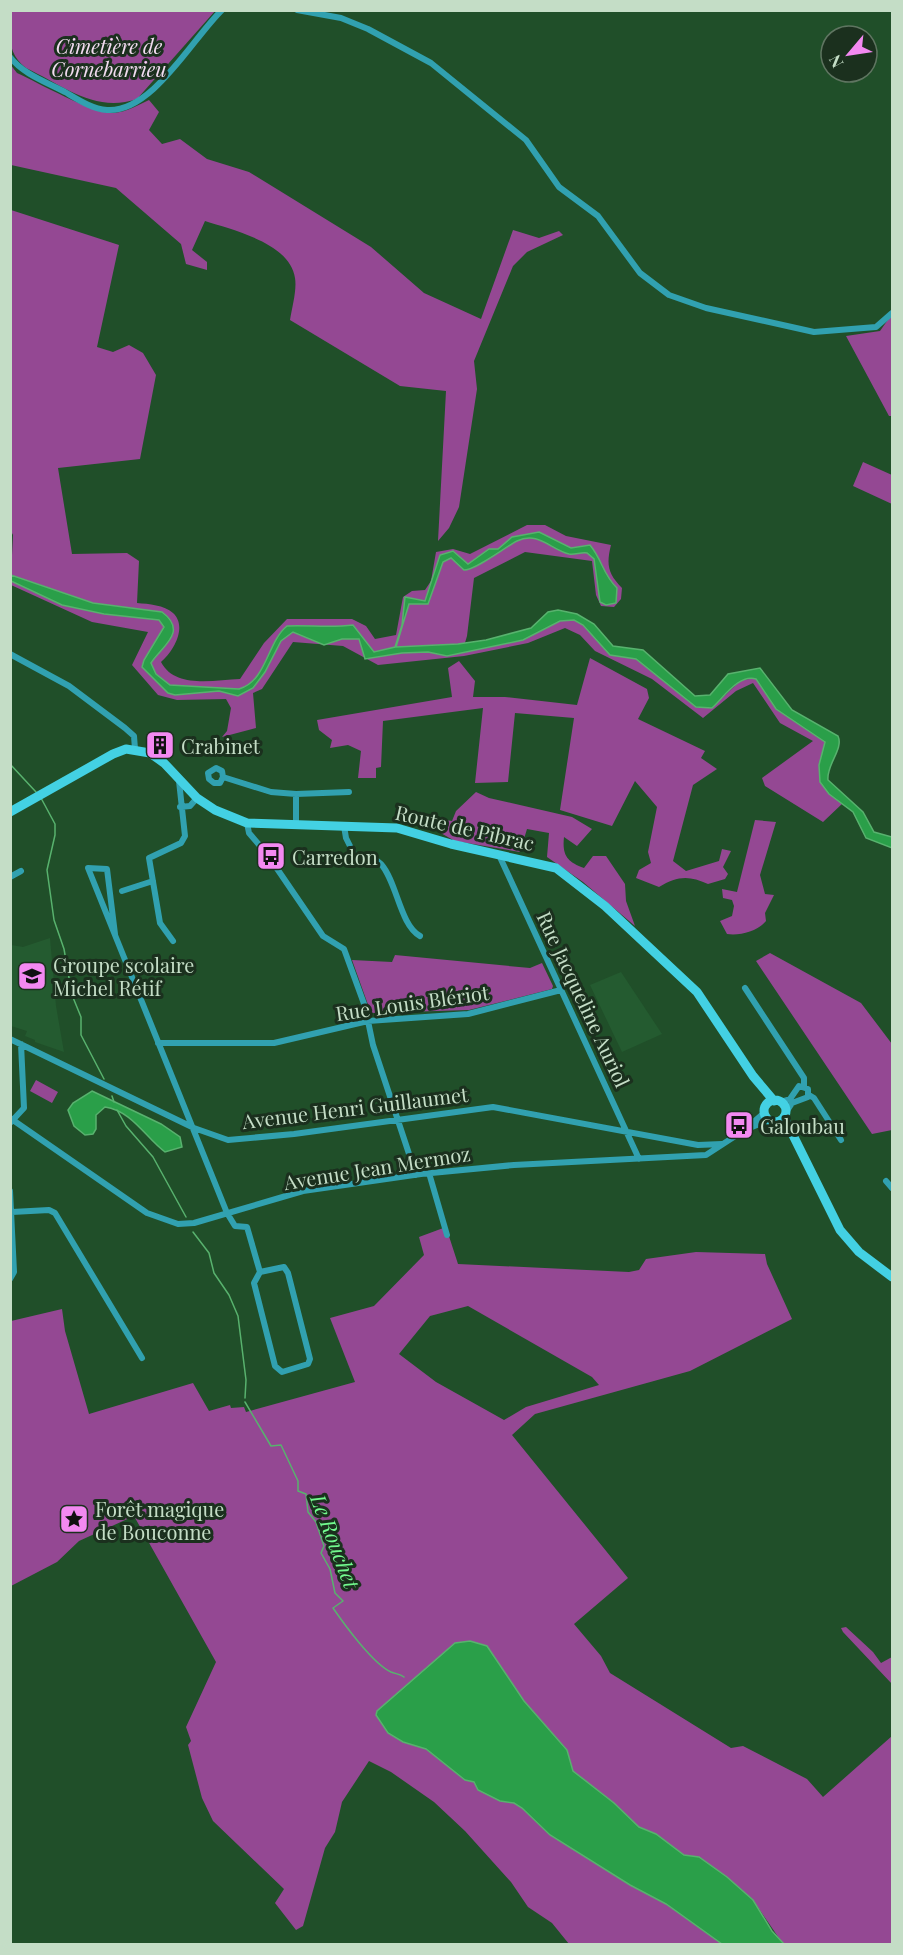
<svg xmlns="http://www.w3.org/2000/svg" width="903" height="1955" font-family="'Playfair Display',serif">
<rect width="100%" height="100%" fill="#204f29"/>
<path fill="#245b30" d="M50,938l6,68 8,46 -29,-10v-2l-10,-4 2,-5 -16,-5v-81l12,2z
M621,972l41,62 -40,18 -32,-67z"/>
<path fill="#944893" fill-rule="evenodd" d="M11,11h204l-78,88c-42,14 -73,-13 -111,-31 -21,-17 -15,-33 -15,-57z
M10,64l7,9c22,10 76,41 97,40 13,-1 24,-8 35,-13l10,12 -10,18 13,14 18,-5 27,20 42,13 122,75 53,46 57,26 32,-89 26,8 20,-7 4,4 -36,17 -14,14 -39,95 3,28 -18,118 -10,21 -11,13 8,-150 -46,-5 -110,-66c2,-13 7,-30 5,-42 -5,-35 -62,-48 -90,-57l-13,29 15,12v8l-21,-6 -5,-20 -65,-56 -105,-23z
M11,210l108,35 -22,102 16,5 16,-7 14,8 13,22 -16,84 -82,9 14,86 55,-1 12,8 -2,42c12,1 27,2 36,10 15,14 0,39 -12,49 14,27 53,18 79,17l24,-36 23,-24h65l14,7 9,13 21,-4 7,-38 9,-6 13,-1 6,-9 5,-29 17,-3 17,5 57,-29h18l21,11 45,9c-5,20 -3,29 11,43l-1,11 -7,8 -13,-1 -5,-11 -4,-34 -67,-9 -51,26 -7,58 -5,17 33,-8 65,-24 14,-1 9,5 27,29 26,5 60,48 16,1 29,-28 18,-2 23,32 43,28 5,10 -7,27 20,28 -20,19 -58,-36 -3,-8 51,-37 -33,-18 -27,-40 -17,8 -33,27 -51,-39 -57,-28 -15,-16 -15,-7 -37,15 -64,13 -86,9 -35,-19 -50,-4 -31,47 -9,4 3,35 -34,9 5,-6 4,-23 -5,-9 -49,1 -19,-5 -26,-30 16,-33 -56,-10 -81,-37v-4l51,24 97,15 3,-8 -69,-9 -82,-28 2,-40 -3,-6z
M892,314v102h-3l-43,-80 34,-5z
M863,462l29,13v29l-39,-18z
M590,658l57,31 2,9 -11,21 67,32 -4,7 16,11 -24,16 -20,76 13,10 33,-10 3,-12 9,2 -8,16 5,7 -3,5 -17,5c-19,-9 -31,-8 -49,3l-23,-9 3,-8 12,-7 -3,-11 9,-45 -22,-26 -23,45 -52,-16 14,-92 -59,-5 -7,69 -33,1 8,-75 -100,13 -2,46 -5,1v10h-18l3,-27 -13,-6 -18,3 2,-8 -13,-10 -2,-10 135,-23 -4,-29 11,-7 16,20 -2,16h32l72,8z
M476,792l13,6 83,19 20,12 -15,17 -13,-9c-2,18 3,25 20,31l9,-12h13l19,28 1,17 9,25 -52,-44 -36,-25 2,-24 -22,-4 -7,23 -65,-11 -25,-14 8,-8 14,2 4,-10z
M755,820l21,2 -16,53 5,19 9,1 -9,18 1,8c-8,10 -26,15 -39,13l-7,-13 12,-5 2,-10 -2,-6 -9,-2 -1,-9 15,3z
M770,953l91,50 31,41v86l-20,4 -116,-173z
M395,955l135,13 12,-5 11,23 -1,3 -83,21 -98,3 -19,-53 40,2z
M36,1080l22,12 -6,11 -22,-12z
M446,1227l12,37 171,8 10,-2 7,-11 50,-7 69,2 2,10 25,55 -102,52 -155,43 -23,21 116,143 -54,46 27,32 9,17 121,75 12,-2 64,33 16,18 69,-61v208h-109l-30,-44 -54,-43 -15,-2 -28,-21 -17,-7 -25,-24 -41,-32 -6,-21 -43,-49 -37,-55 -110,65v4l11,18 15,9 23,7 39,31 9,2 4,8 22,11 14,2 8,5 28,27 80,50 36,19 56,40h-153l-17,-21 -24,-16 -17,-25 -46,-51 -31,-29 -43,-30 -22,-11 -27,41 -7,30 -10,16 -22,78 -7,4 -21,-27 9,-14 -71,-68 -11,-23 -14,-53 3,-4 -5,-14 30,-65 -82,-146 -55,25 -22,21 -46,24v-265l51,-12 3,22 24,83 104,-31 16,28 21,-6 1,3 13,-1 2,5 109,-30 -25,-64 44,-12 50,-51 -5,-18zM468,1306l124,71 7,8 -73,22 -22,13 -68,-38 -37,-28 31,-38z
M846,1627l27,25 8,11 11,-6v27l-49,-52 -2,-4z"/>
<path fill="#2a9f49" stroke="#58b26e" stroke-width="1.5" d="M539,532l32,16 19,-3c13,16 12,28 27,43l-1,15 -10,2 -6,-3 -6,-43 -7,-6c-6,-1 -12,2 -18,1 -19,-5 -31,-23 -52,-13 -12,6 -41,29 -53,29l-13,-12 -8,4 -15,42h-19l-13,43 62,-3 28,-4 45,-12 17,-16 10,-2 19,4 17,10 19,22 30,4 52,46 15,-1 18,-21 32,-6 32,42 46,26c6,13 -12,29 -10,44l35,32 11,20 18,5v11l-26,-10 -13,-26 -24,-18 -9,-12 -1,-17 6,-23 -49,-33 -20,-30c-17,-5 -32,18 -44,29l-16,-1 -60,-48 -26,-4 -27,-30 -9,-5 -14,1 -37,19 -76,16 -19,-4 -26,1 -37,6 -6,-20h-17l-18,6 -31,-13 -12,9 -16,31 -12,16 -15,8 -19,-5 -44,4 -7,-2 -26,-26 2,-7 20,-33 -5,-7 -55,-6 -42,-9 -51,-24v-6l82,28 69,9c27,20 -1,35 -11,51l5,11 14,11 69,4c28,-8 28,-47 48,-63 23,-1 43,2 66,-1l21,27 21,-5 7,-22 3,-28 20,4 15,-46 13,-4 15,13 21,-15h9l14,-12z
M92,1091l69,33 19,13 2,10 -17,5c-20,-15 -33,-41 -60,-45l-9,8v14l-3,5 -8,1 -11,-9 -6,-16 5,-7z
M470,1641l17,5 37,55 43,49 6,21 41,32 25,24 17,7 28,21 15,2 28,20 26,23 19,31 12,13h-62l-56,-40 -36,-19 -80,-50 -28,-27 -8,-5 -14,-2 -22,-11 -4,-8 -9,-2 -39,-31 -23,-7 -15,-9 -12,-18 1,-4 78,-68z"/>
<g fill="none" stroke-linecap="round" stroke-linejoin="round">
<path stroke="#58b26e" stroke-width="1.5" d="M10,764l26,28
M41,798l14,26v11l-8,35 7,50 10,29 8,46 9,22v18l23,44
M112,1096l2,6
M117,1110l9,16 27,31 33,60
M193,1232l16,21 5,20 15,22 9,21 8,64 -1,18
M245,1402l26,44 10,-1 17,36v10l8,3 2,18 8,10 8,24 -3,7 9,16 5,24 8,8 -10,7c11,16 40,56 58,64 5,2 9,2 13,5"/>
<path stroke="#31a1b0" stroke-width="6" d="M297,10l44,8 27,11 63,34 95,77 33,47 39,29 42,57 29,22 37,13 108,24 62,-5 16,-14
M10,57c13,17 36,25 55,35 12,7 27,17 42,18 45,3 85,-71 115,-100
M10,654l59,32 56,42 9,8 1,13
M223,777l-3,6h-6l-5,-4 -1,-6 8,-5 6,3 1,6 48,15 25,2
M180,807l10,-1 7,-8
M247,823l2,10 18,21 56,82 21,13 23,63
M296,826v-32l53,-2
M344,826l2,12 8,16c9,4 20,2 27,10 16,18 19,61 39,72
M499,855l140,304
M10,877l11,-6
M122,891l31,-10
M115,934l-8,-65 -19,-1 139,345 8,13 12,1 13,45
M173,941l-13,-18 -11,-65 32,-15 4,-7 -6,-55
M745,988l59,90v8
M368,1021l5,24 43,130
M10,1039l184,89 34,12 66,-6 199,-27 205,38 24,-1
M158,1043h116l94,-22 100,-7 93,-24
M809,1095l5,3 27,42
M780,1102l10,-3 9,-13 9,3v8l-16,6 -6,9
M10,1118l137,95 31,11 16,-1 109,-32 118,-17 93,-9 192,-10 37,-24 21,-18
M10,1123l14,-15 -3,-64
M752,1127l17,-7
M429,1173l18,62
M886,1181l6,7
M10,1191l4,81 -4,7
M12,1212l37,-2 6,3 87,145
M284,1267l4,6 22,86 -2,5 -26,8 -7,-6 -21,-83 6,-11z"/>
<path stroke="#43d1e3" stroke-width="9" d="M10,812l103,-58 13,-5 24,4 14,10 33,35 18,12 32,13 150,5 54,16 105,24 49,38 92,86 56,84 21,25
M764 1111a11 11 0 1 1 22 0a11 11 0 1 1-22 0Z
M784,1117l56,113 19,22 33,25"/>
</g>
<defs>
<g id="building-square" transform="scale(1.5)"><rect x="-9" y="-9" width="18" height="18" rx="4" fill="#f389f1" stroke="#1b301e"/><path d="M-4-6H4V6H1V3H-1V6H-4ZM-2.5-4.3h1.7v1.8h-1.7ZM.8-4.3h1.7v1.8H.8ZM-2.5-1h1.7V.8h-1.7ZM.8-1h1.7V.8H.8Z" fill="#111"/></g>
<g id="bus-square" transform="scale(1.5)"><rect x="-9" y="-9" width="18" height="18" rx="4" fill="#f389f1" stroke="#1b301e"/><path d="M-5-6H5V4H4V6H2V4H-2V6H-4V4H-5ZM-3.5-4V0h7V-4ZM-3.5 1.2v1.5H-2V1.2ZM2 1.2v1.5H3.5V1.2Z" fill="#111"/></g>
<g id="school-square" transform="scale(1.5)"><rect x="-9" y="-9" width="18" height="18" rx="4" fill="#f389f1" stroke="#1b301e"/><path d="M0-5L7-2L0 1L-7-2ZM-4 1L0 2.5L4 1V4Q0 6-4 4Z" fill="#111"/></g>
<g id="sight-square" transform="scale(1.5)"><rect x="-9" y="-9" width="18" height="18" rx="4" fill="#f389f1" stroke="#1b301e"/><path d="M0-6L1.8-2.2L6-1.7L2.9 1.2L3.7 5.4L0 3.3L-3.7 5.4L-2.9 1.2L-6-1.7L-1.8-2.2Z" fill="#111"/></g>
</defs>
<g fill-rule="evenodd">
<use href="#building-square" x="160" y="745"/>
<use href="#bus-square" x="271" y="856"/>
<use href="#school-square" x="32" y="976"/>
<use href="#bus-square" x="739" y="1125"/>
<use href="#sight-square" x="74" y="1519"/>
</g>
<g text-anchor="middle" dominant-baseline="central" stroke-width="6" stroke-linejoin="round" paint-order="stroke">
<g font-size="20" font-style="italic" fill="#f3dcf1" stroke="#1b301e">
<text x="109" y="45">Cimetière de<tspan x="109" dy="23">Cornebarrieu</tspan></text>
</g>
<g font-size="20" fill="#c4ddc6" stroke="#1b301e" text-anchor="start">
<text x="181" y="745">Crabinet</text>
<text x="292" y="856">Carredon</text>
<text x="53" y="964">Groupe scolaire<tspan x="53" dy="23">Michel Rétif</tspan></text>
<text x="760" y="1125">Galoubau</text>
<text x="95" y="1508">Forêt magique<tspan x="95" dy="23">de Bouconne</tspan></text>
</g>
<g font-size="20" fill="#c4ddc6" stroke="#1b301e">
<text transform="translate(465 827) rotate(13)">Route de Pibrac</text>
<text transform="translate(584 999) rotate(65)">Rue Jacqueline Auriol</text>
<text transform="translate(412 1002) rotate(-8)">Rue Louis Blériot</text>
<text transform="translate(355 1107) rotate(-7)">Avenue Henri Guillaumet</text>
<text transform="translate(377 1167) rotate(-9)">Avenue Jean Mermoz</text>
</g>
<g font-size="21" font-style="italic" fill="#72fa8e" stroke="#1b301e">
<text transform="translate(336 1541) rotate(69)">Le Rouchet</text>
</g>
</g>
<rect width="903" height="1955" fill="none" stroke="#c4ddc6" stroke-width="24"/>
<g transform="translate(849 54) rotate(241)"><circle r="28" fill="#1b301e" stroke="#5f7561" stroke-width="1.5"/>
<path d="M0-4.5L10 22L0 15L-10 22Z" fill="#f389f1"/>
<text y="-9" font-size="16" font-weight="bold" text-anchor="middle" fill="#c4ddc6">N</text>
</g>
</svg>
